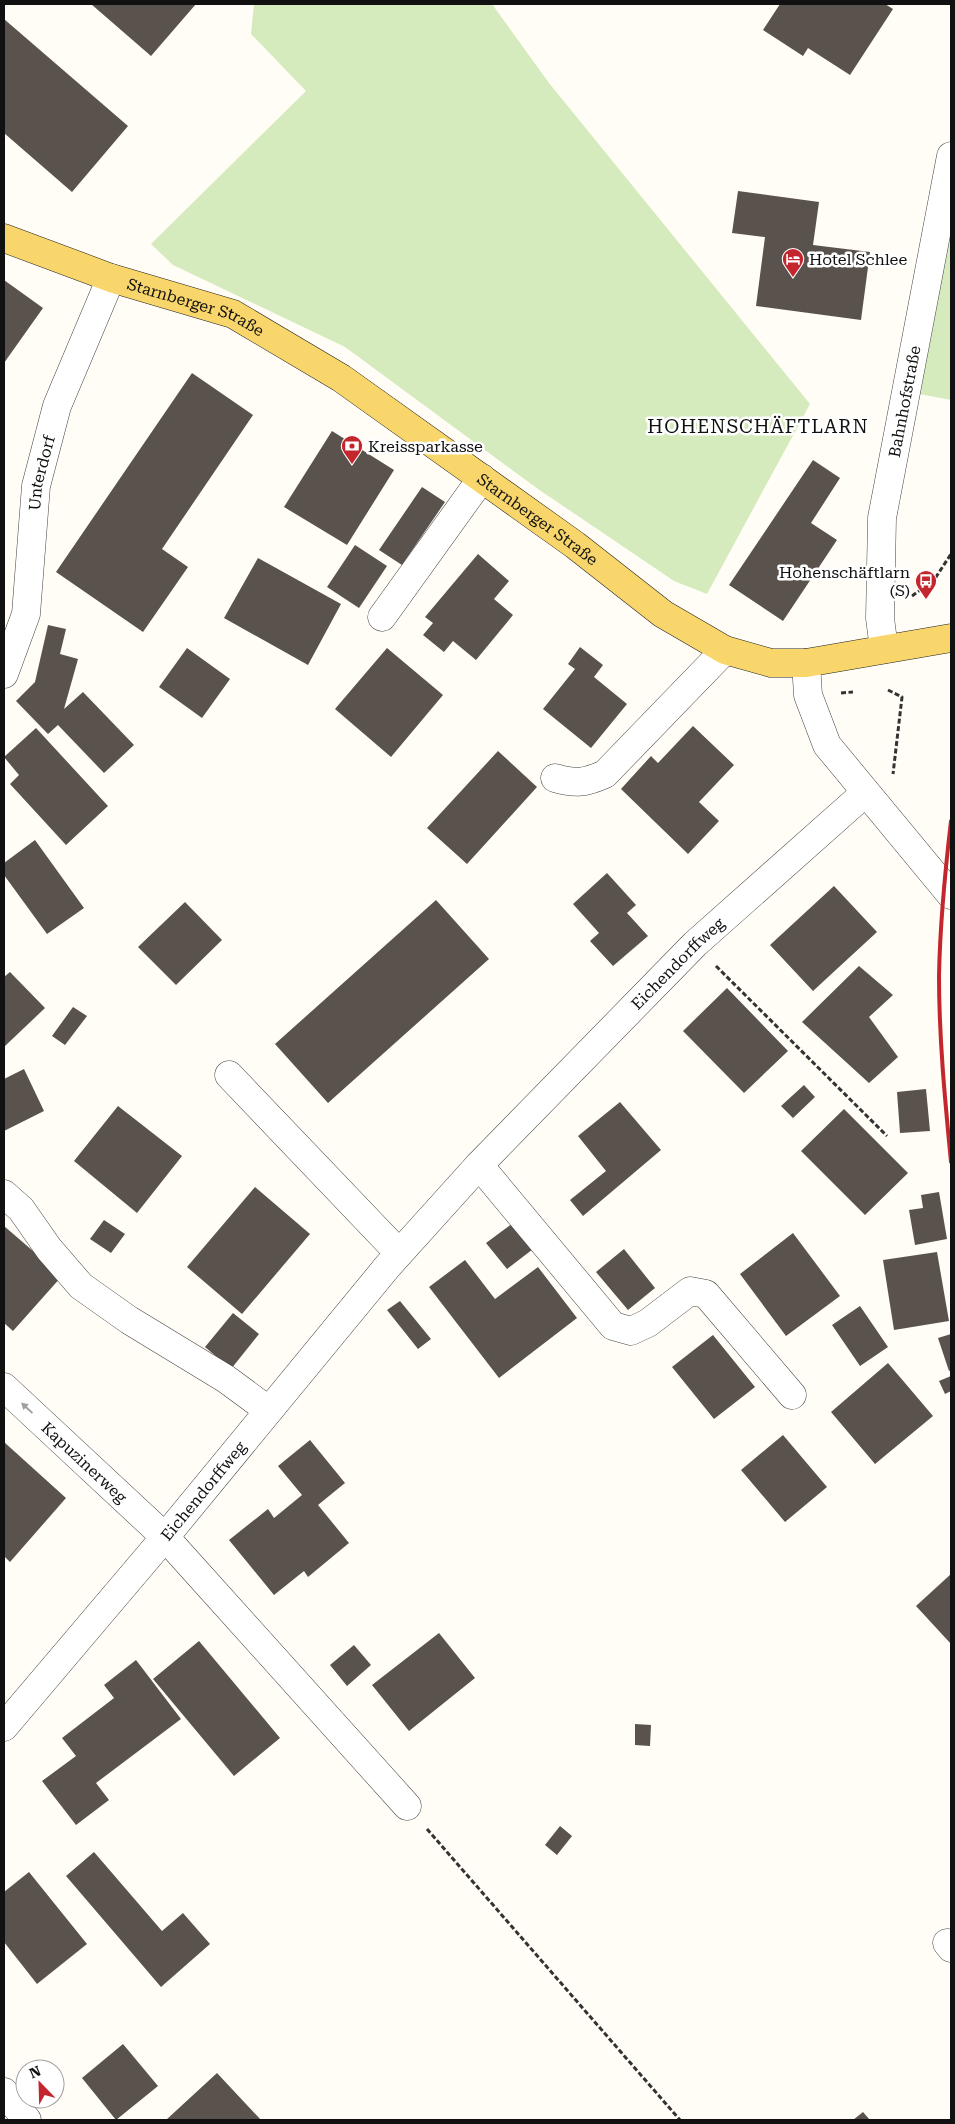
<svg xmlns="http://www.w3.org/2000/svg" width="955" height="2124" font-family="'Roboto Serif',serif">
<rect width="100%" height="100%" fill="#fffdf5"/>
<path fill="#d5ebbd" d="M254,4h238l57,79 261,321 -103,190 -33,-13 -136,-92 -193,-142 -172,-82 -22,-21 155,-153 -55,-57z
M951,230v170l-32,-6z"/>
<path fill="#5a524d" d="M91,4h105l-45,52z
M780,4h105l8,5 -43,66 -42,-27 -5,8 -40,-26z
M4,19l124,107 -56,66 -68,-59z
M738,191l81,11 -6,43 57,7 -9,68 -105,-14 9,-69 -33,-4z
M4,280l39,28 -39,55z
M192,373l61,42 -91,134 26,18 -45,65 -87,-60z
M332,431l62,39 -47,75 -63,-38z
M813,460l27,18 -29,45 26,17 -54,81 -54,-36z
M422,487l23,15 -43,63 -23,-15z
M355,545l32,21 -28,42 -32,-21z
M478,554l31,27 -15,18 19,16 -37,45 -23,-19 -9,11 -21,-17 10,-12 -8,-6z
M258,558l83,46 -33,61 -84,-47z
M48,625l18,4 -6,25 18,5 -14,50 19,-17 51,53 -30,28 -46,-48 -10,9 -32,-33 19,-19z
M580,647l23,18 -9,12 33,27 -36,44 -48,-39 32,-40 -7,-5z
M187,648l43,31 -28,39 -43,-31z
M387,648l56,47 -52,62 -56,-48z
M693,726l41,39 -35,37 20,19 -31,33 -67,-65 30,-33 7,7z
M36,728l72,78 -42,39 -56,-61 9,-9 -15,-18z
M498,751l39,36 -70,77 -40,-36z
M35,840l49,68 -37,26 -43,-59v-12z
M607,873l29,32 -9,8 21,23 -35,30 -23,-25 9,-8 -26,-29z
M834,886l43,46 -64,59 -43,-46z
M436,900l53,59 -161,144 -53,-59z
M185,902l37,38 -46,45 -38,-38z
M859,966l34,29 -24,22 29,40 -29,26 -67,-61z
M10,972l35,36 -41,39v-70z
M727,988l61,63 -44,42 -61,-62z
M73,1007l14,9 -22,29 -13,-9z
M24,1069l20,42 -40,20v-52z
M804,1085l11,12 -22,21 -12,-12z
M926,1089l4,42 -30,2 -3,-41z
M620,1102l41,48 -78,66 -13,-16 36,-29 -28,-35z
M118,1106l64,50 -45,57 -63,-52z
M844,1109l64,64 -43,42 -64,-64z
M255,1187l55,47 -68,80 -55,-47z
M939,1192l8,47 -32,6 -6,-35 14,-2 -2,-13z
M104,1220l21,14 -14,19 -21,-14z
M517,1220l20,26 -30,23 -21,-26z
M4,1226l58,50 -49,55 -9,-8z
M793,1233l47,63 -54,40 -46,-62z
M624,1249l31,39 -27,22 -32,-38z
M937,1252l12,69 -55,9 -11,-70z
M465,1260l30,39 43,-32 39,51 -78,60 -70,-91z
M400,1301l31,38 -13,10 -31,-39z
M860,1306l28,41 -28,19 -28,-41z
M233,1313l26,21 -28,35 -26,-22z
M951,1334v36l-2,1 -11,-33z
M713,1335l42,52 -41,32 -42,-52z
M888,1363l45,53 -58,48 -44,-52z
M951,1376v15l-6,3 -6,-13z
M783,1435l44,52 -42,35 -44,-52z
M310,1440l35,43 -27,22 31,38 -41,34 -4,-6 -30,24 -45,-55 39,-31 6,9 28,-23 -24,-29z
M4,1442l62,56 -56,64 -6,-6z
M951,1574v70l-35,-38z
M439,1633l36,45 -66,53 -37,-46z
M199,1641l81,97 -46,38 -81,-97z
M354,1645l17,20 -24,21 -17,-21z
M136,1660l45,59 -85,64 13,17 -33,25 -34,-44 34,-25 -14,-18 52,-40 -10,-13z
M635,1724l16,1 -1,21 -15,-1z
M560,1826l12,10 -15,19 -12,-10z
M94,1852l68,79 21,-18 27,31 -49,43 -95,-111z
M29,1872l58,72 -50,40 -33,-42v-50z
M123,2044l35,42 -42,34 -34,-42z
M217,2073l44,47h-95z
M863,2112l7,8h-17z"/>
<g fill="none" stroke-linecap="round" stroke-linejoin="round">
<g stroke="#444" stroke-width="29">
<g id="minor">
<path d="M382,617l100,-139"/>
<path id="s1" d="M884,649l-4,-31 2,-100 69,-362"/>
<path d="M806,663l2,32 19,50 124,150"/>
<path id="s2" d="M4,674l22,-60 10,-128 21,-80 54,-128"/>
<path d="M555,778c21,6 30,5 50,-4l120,-124"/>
<path d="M229,1075l170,178"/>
<path d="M479,1165l134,161 18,5 17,-8 42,-32 16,3 86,101"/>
<path d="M4,1194l17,15 28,40 32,37 48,34 97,59 42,31"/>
<path id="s3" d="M4,1387l161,150 242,269"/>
<path id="s4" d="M4,1727l161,-190 222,-270 92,-102 216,-221 170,-151"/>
<path d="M947,1943l4,5"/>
<path d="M4,2092l23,28"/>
</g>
</g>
<g stroke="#222" stroke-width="29">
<g id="major">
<path id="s5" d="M4,238l107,40 122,36 108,64 234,167 88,69 62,36 46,13h35l145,-25"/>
</g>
</g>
<path stroke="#333" stroke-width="3" stroke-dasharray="5 2.5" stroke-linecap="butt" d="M912,596l22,-16 17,-26
M888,690l14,7 -9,77
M841,693l12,-1
M716,966l171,170
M427,1829l253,291"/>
<use href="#minor" stroke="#fff" stroke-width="28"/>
<use href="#major" stroke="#f9d66b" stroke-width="28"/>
<path stroke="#c4262e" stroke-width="4" d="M951,821c-6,51 -11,103 -12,155 0,62 6,124 12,186"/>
</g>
<defs><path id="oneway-solid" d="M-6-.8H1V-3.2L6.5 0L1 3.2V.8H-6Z" transform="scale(1.25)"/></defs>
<use fill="#a0a0a0" href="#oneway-solid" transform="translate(27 1408) rotate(-137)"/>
<defs>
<g id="hotel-pin" transform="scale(1.125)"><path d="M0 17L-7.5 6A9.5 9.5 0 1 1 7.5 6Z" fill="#c4262e" stroke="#fff"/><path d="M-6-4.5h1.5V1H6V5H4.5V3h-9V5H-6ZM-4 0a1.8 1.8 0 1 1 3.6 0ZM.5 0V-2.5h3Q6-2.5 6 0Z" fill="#fff"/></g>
<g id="bank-pin" transform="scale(1.125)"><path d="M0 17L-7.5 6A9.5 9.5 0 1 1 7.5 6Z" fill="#c4262e" stroke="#fff"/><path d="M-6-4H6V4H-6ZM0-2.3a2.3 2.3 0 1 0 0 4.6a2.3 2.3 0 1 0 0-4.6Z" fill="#fff"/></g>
<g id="bus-pin" transform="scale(1.125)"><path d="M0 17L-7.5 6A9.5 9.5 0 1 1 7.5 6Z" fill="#c4262e" stroke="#fff"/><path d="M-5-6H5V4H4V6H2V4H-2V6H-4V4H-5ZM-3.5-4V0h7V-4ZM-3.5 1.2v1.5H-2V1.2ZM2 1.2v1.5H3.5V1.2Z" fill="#fff"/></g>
</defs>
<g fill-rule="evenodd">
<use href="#hotel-pin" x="793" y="259"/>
<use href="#bank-pin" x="352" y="446"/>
<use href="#bus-pin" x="926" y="581"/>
</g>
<g text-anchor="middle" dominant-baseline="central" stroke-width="5" stroke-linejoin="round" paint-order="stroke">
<g font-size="16" fill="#111" stroke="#fff" text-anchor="start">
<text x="809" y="259">Hotel Schlee</text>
<text x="368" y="446">Kreissparkasse</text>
<text x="910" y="572" text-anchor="end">Hohenschäftlarn<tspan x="910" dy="18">(S)</tspan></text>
</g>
<g font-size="16" fill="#111" stroke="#fff">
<text stroke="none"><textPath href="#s5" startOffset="204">Starnberger Straße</textPath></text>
<text stroke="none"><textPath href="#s1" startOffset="250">Bahnhofstraße</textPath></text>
<text stroke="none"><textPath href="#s2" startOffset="206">Unterdorf</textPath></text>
<text stroke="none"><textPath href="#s5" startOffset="609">Starnberger Straße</textPath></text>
<text stroke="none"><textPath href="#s4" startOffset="1019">Eichendorffweg</textPath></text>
<text stroke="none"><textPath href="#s3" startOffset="110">Kapuzinerweg</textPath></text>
<text stroke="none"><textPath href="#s4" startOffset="309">Eichendorffweg</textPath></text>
</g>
<g font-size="19" letter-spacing="1" fill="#111" stroke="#fff">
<text x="758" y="426">HOHENSCHÄFTLARN</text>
</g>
</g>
<rect width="955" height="2124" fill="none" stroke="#111111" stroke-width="10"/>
<g transform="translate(40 2084) rotate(337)"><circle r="24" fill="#ffffff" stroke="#a0a0a0"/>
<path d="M0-4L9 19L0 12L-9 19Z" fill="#c4262e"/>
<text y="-8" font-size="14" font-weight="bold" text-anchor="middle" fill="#111111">N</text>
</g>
</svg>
